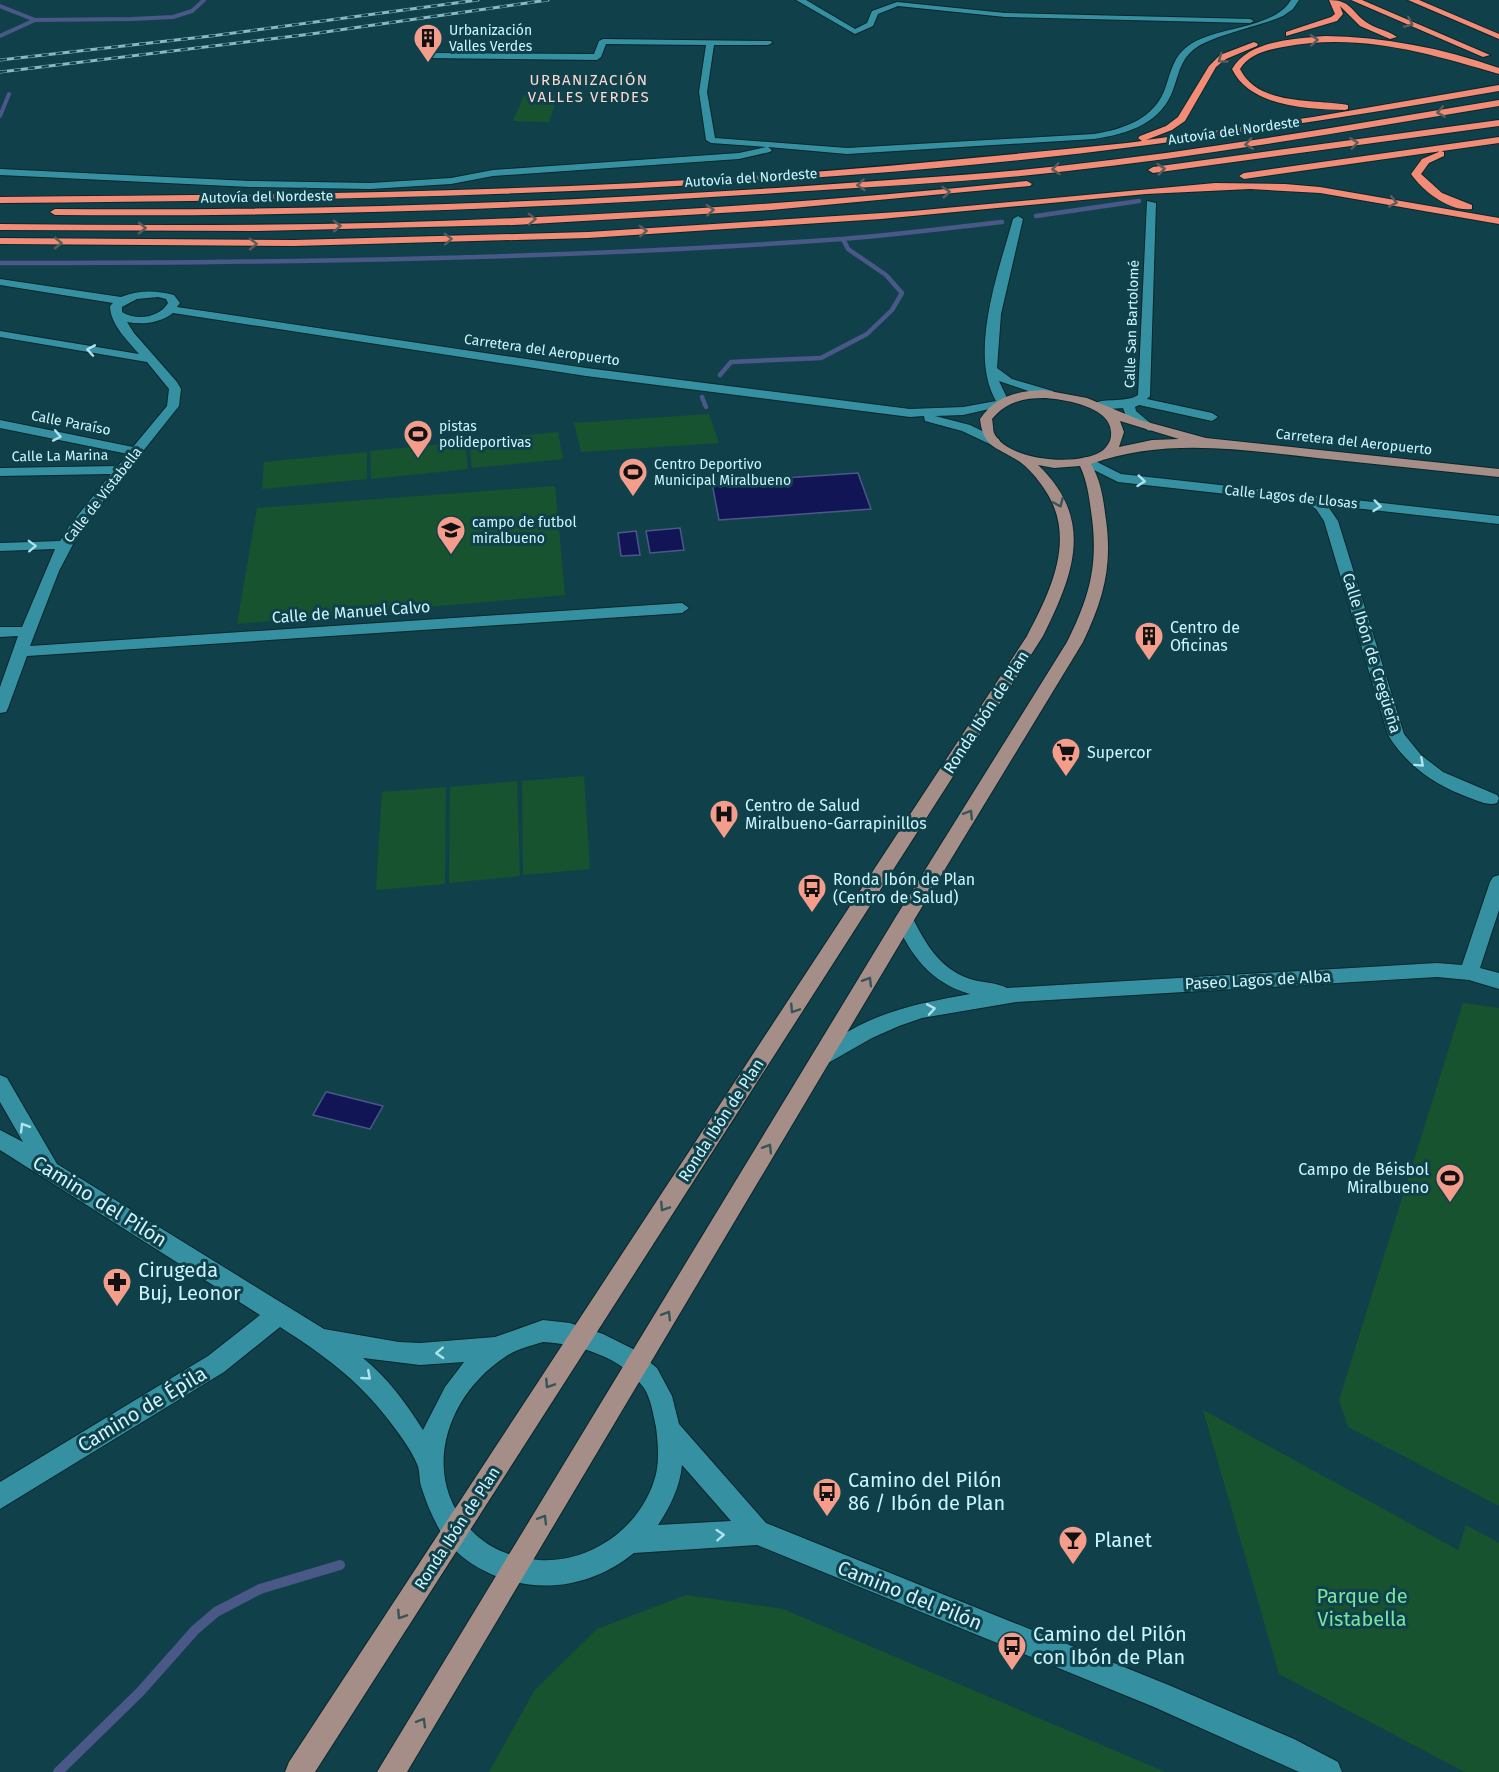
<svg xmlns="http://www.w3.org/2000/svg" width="1499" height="1772" font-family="'Fira Sans',sans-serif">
<rect width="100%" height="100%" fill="#10414b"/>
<path fill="#17532e" d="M524,95h34l-9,27 -36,-1z
M709,414l10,29 -138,9 -7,-29z
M558,432l5,27 -91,9 -3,-27z
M465,442l3,27 -97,10 -1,-28z
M367,452v27l-105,10 2,-27z
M555,486l10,109 -328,29 20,-116z
M584,776l6,93 -67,6 -1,-94z
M517,781l3,95 -71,7 1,-96z
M446,787l-1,97 -69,6 6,-98z
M1463,1003l36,5v498l-151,-79 -9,-27z
M1203,1410l255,140 8,-25 33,18v229h-34l-186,-98z
M686,1595l97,14 382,163h-676l45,-81 63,-62z"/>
<path fill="#121555" stroke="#4a5888" stroke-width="1.5" d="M858,473l13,36 -152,11 -7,-37z
M680,528l4,22 -34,3 -4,-22z
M636,531l4,24 -19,1 -3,-23z
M326,1092h1l56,14 -13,23 -57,-14z"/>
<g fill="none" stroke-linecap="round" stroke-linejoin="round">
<path stroke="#4a5888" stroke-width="4" d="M0,6l35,14 97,-1 41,-2 19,-6 12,-11
M0,36l35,-16
M0,116l9,-22"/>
<path stroke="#4a5888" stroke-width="4.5" d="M1036,216l103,-15
M0,263c281,0 561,-4 842,-24 53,-4 107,-11 160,-17
M720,375l11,-13 90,-4 46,-24 25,-24 10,-17 -16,-18 -38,-26 -5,-10
M702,397l4,10"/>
<path stroke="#4a5888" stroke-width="10" d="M58,1772l82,-80 55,-62 21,-18 44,-23 80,-24"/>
<g stroke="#09262b" stroke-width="2">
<path id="minor" d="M796,0h10l49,29 12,-6 5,-12 25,-9 108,11 245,6 4,2 -4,2 -245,-6 -107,-11 -20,8 -5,12 -18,8z
M1291,0h8l-6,9 -10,7c-25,11 -72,19 -90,34 -12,10 -14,23 -19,37 -11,36 -46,47 -80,52l-247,15 -79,-7 4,3 -2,2 -31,7 -246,17 -42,8 -81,5 -120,-2 -250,-12v-6l250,12 120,2 81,-5 42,-8 246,-17 27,-6 -55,-4 -5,-3 -7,-48 7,-47 -100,-1 -5,13 -4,3 -170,-2 -6,-5 4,-3 4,3 165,1 5,-13 4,-2 168,2 1,2 -4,2h-54l-7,47 8,46 132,10 247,-14c31,-5 62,-16 72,-48 5,-15 8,-30 22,-40 27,-20 85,-16 103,-46z
M1147,201l9,2 -6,193 -3,3 65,14 6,4 -6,4 -73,-16 -4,2 1,4 19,16 -6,4 -23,-15 -3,-8 -27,2 -6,-4c12,-10 34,-2 48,-11z
M1018,216l5,3 -22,95 -4,54 15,11 41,12 2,3 -6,4 -50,-17 10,21 -2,3 -44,10 -28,1 35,9 29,14 1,3 -6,4 -32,-15 -37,-10 -1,-5 -14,1 -324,-41 -413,-63c-13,10 -30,12 -46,9l7,11 43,49 4,7 -2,17 -98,123 -22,42 -29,75 652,-43 7,5 -7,5 -655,43 -19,52 -2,4 -6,1v-26l18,-51 -18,1v-10h22l33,-78 -55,2v-8l60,-2 10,-16 41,-51 -111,2v-8l118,-2 10,-12 -128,-26v-8l133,27 34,-41 2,-17 -22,-27 -147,-25v-6l139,23c-11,-13 -29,-30 -29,-48l3,-3 -113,-18v-6l121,18c18,-7 34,-7 53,-2l6,8 -3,4 409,61 324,41 53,-2 33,-6c-28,-48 3,-131 17,-182zM158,297l8,2 2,4c-9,15 -32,18 -46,9v-5l15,-8z
M1087,457l34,17 378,42v8l-172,-19 11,16 66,213 17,21 22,17 54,23 2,3 -2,5c-9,3 -18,-2 -27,-5 -35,-13 -62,-31 -82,-63l-64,-214 -8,-12 -9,-6 -189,-21 -36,-18 -2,-3 2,-3z
M1499,875v35l-19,58 19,5v16l-30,-9 -32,-3 -421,25 -94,16 -23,8 -27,12 -51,29 -7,-2 -3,-6 3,-6c15,-9 29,-19 44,-27 35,-18 73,-25 112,-32 -39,-11 -59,-38 -75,-74l2,-5 7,-2 7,2c14,27 27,53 59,64 12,4 26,3 37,9l430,-25 25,2 28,-83 3,-5z
M0,1075l7,3 50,86 267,165 75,13 21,1 75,-6 48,-17 27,3 33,11 32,16 22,18 15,28 7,28 87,99 405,163 123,53 44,23 4,10h-43l-145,-65 -397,-162 -123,8c-41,33 -92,42 -141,22 -18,-8 -35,-19 -47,-35 -11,-16 -19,-35 -25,-54 -2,-7 -1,-16 -4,-22 -6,-15 -20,-33 -30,-46 -29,-38 -66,-65 -107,-91l-56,45 -224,137v-27l208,-126 52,-41 -260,-165v-20l23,12 -23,-40zM543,1342c35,2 79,15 101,46 7,11 9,26 12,39 2,17 4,37 -2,54 -16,49 -65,82 -115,79 -24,-2 -45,-9 -63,-25 -58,-54 -32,-138 29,-178 11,-8 25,-11 38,-15zM363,1358l57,7 44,-3 -19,25 -22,43c-17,-27 -35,-52 -60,-72zM682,1465l49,56 -73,4c12,-18 22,-38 24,-60z"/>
</g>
<g stroke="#09262b" stroke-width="2">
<path id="major" d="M1044,390l43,8 53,22 66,18 293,31v8c-61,-6 -121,-13 -182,-19 -76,-8 -151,-21 -226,6 9,15 12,32 14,49 8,50 0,83 -22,129l-172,283 -504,847h-30l520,-857 170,-273c23,-46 32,-79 24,-131 -2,-15 -4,-30 -11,-45l-26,2 -16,-3c57,54 36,109 5,171l-728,1136h-30l4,-10 738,-1126c24,-45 50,-99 18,-146 -7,-11 -17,-23 -28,-30 -21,-13 -34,-13 -37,-41 16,-23 37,-28 64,-29zM1044,398c20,1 70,9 67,37 0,6 -4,12 -9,16 -23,16 -95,10 -108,-18 -1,-3 -1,-10 -2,-14 14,-17 31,-21 52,-21zM1120,421l59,18 -27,1 -33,7 5,-15z"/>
</g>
<g stroke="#09262b" stroke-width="2">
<path id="highway" d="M1329,0c22,0 22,11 37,22 9,7 22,8 31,15l-7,2 -30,-13 -20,-20 3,8 -6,7 -51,15v-4l45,-15 4,-3z
M1351,0h11l128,55 -7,2z
M1408,0h11l80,34v5z
M1325,36c59,1 118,12 174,32v6c-71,-21 -141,-42 -216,-27 -16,3 -34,7 -43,22 18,37 74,30 108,36v4l-3,1c-37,-1 -95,-3 -113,-41 17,-29 62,-30 93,-33z
M1254,42l4,2 -1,2 -31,13 -10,8 -31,54 -13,9 -26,10 167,-23 186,-32v6c-186,32 -373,61 -562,77 -312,27 -624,33 -937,35v-6c251,-2 503,-4 754,-21 125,-8 249,-21 373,-33l15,-2 -4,-3 2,-2 26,-10 12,-9 31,-51 11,-11z
M1499,100v6c-146,24 -292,50 -440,66 -89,10 -179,14 -268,20 -245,17 -490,25 -736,23l-5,-3 5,-3c246,2 490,-6 736,-22 89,-7 179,-11 268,-21 148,-16 294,-42 440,-66z
M1499,120v6l-346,47 -5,-3 5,-3z
M1499,137v6l-255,36 -5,-3 5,-3z
M1441,151l3,1v4l-15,7 -8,11 21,19 30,12v4c-23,3 -49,-18 -61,-35l11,-15z
M1027,181l5,3 -2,2 -259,24 -257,15 -257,6 -257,-1v-6c172,2 345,2 517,-6 170,-7 340,-20 510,-37z
M1215,183l70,1 35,3 179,31v6l-179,-31 -70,-4 -104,5 -265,25 -293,19 -294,8 -294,-2v-6l294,2 294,-8 325,-21z"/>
</g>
<use href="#minor" fill="#3591a2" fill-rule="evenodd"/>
<use href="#major" fill="#a68e88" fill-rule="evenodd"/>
<use href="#highway" fill="#f28c77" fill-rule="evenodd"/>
<g stroke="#8bb8c1" stroke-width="3">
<path id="rail" d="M0,60l211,-24 267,-36
M0,72l311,-38 237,-34"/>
</g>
<use href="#rail" stroke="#10414b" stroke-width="2" stroke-dasharray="7" stroke-linecap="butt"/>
</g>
<defs><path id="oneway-chevron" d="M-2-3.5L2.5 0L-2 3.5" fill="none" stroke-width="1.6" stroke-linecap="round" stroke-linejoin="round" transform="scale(1.5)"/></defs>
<g stroke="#5f5b5a">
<use href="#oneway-chevron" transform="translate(1409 23) rotate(23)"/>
<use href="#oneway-chevron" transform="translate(1314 40) rotate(-3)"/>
<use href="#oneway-chevron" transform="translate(1222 59) rotate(144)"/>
<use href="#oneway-chevron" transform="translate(1441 112) rotate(170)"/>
<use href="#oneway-chevron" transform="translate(1354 143) rotate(-8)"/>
<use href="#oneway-chevron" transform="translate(1249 144) rotate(171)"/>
<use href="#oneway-chevron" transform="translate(1056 169) rotate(174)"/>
<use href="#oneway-chevron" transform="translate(1161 169) rotate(-6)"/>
<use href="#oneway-chevron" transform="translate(861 185) rotate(176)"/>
<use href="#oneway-chevron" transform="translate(946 192) rotate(-6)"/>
<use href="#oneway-chevron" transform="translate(1393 202) rotate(11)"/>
<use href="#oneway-chevron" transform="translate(710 210) rotate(-4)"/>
<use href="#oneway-chevron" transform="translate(532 219) rotate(-2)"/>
<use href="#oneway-chevron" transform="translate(337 226) rotate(-1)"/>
<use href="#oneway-chevron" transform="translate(142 228)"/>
<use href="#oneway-chevron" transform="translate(643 231) rotate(-2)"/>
<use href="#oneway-chevron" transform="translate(448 239) rotate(-2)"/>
<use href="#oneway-chevron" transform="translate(58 243) rotate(1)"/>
<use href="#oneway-chevron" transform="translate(253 244) rotate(-1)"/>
</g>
<g stroke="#aee2ec">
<use href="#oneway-chevron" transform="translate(91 350) rotate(-170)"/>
<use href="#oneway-chevron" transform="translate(57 436) rotate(11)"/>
<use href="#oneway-chevron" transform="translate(1141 481) rotate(6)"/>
<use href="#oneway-chevron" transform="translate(1377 506) rotate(6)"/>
<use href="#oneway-chevron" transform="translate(32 546) rotate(-2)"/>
<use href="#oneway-chevron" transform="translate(1420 763) rotate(42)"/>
<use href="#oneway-chevron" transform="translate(931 1009) rotate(-10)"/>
<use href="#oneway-chevron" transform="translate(24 1127) rotate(-121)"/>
<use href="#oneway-chevron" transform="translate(440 1353) rotate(177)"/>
<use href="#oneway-chevron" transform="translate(367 1376) rotate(41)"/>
<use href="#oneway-chevron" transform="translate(720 1535) rotate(-4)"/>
</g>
<g stroke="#36545a">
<use href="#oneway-chevron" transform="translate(1059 503) rotate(67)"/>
<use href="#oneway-chevron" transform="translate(969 814) rotate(-58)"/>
<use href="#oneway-chevron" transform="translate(868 981) rotate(-59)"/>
<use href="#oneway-chevron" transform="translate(794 1009) rotate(123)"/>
<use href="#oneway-chevron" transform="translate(768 1148) rotate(-59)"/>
<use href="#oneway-chevron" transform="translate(664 1207) rotate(123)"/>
<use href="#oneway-chevron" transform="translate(667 1315) rotate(-59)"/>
<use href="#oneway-chevron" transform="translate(549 1384) rotate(123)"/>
<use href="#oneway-chevron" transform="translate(543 1519) rotate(-59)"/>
<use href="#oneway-chevron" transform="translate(401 1615) rotate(123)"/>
<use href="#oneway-chevron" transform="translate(422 1722) rotate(-59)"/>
</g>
<defs>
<g id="building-pin" transform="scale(1.5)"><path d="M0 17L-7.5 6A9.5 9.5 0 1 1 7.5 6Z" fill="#f49d8b" stroke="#10414b"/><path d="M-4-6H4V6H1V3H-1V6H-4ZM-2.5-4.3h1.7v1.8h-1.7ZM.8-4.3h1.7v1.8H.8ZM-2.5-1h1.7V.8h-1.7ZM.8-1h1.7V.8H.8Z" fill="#111"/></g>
<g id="stadium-pin" transform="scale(1.5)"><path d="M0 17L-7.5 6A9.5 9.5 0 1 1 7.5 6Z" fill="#f49d8b" stroke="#10414b"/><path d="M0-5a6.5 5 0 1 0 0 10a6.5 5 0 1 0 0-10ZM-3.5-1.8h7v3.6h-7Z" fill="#111"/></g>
<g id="university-pin" transform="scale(1.5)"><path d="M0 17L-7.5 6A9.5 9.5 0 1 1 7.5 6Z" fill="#f49d8b" stroke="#10414b"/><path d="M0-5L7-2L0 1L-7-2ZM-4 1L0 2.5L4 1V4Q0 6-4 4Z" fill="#111"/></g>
<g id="supermarket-pin" transform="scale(1.5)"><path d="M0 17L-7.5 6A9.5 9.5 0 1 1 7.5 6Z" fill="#f49d8b" stroke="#10414b"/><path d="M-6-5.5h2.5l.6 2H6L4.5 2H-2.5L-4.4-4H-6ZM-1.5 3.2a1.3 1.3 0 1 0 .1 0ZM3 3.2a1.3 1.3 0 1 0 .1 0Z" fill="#111"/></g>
<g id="hospital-pin" transform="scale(1.5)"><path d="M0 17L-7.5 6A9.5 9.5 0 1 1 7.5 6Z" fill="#f49d8b" stroke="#10414b"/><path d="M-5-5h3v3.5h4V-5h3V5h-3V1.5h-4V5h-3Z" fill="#111"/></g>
<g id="bus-pin" transform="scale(1.5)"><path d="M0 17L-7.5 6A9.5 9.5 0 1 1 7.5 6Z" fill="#f49d8b" stroke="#10414b"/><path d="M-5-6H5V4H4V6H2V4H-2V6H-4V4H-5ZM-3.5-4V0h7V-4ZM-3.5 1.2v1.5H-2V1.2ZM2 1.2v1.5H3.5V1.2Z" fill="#111"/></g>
<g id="pharmacy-pin" transform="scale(1.5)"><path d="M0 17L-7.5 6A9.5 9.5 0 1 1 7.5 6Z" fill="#f49d8b" stroke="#10414b"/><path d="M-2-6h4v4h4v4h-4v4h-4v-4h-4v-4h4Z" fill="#111"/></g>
<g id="bar-pin" transform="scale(1.5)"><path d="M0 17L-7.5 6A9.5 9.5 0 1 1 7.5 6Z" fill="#f49d8b" stroke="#10414b"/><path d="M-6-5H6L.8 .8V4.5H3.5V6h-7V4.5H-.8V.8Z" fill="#111"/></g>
</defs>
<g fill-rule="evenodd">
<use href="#building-pin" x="428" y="38"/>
<use href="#stadium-pin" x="418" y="434"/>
<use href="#stadium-pin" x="633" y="472"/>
<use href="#university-pin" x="451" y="530"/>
<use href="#building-pin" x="1149" y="636"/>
<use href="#supermarket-pin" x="1066" y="752"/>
<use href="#hospital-pin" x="724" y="814"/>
<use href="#bus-pin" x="812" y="888"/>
<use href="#stadium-pin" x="1450" y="1178"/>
<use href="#pharmacy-pin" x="117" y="1282"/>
<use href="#bus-pin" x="827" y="1492"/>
<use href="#bar-pin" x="1073" y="1540"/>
<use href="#bus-pin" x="1012" y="1646"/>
</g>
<g text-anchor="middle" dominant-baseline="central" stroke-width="6" stroke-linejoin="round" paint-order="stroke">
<g font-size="14" fill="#ccf6ff" stroke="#10414b" text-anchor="start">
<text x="449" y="30">Urbanización<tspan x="449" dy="16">Valles Verdes</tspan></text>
<text x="439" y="426">pistas<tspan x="439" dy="16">polideportivas</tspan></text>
<text x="654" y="464">Centro Deportivo<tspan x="654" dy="16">Municipal Miralbueno</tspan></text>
<text x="472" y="522">campo de futbol<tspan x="472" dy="16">miralbueno</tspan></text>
</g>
<g font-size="14" fill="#ccf6ff" stroke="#10414b">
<text transform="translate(1234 131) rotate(-8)">Autovía del Nordeste</text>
<text transform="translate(751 178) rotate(-4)">Autovía del Nordeste</text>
<text transform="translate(267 197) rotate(-1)">Autovía del Nordeste</text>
<text transform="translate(1132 324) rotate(-88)">Calle San Bartolomé</text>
<text transform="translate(542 350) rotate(8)">Carretera del Aeropuerto</text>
<text transform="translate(71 423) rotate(11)">Calle Paraíso</text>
<text transform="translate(1354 442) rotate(6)">Carretera del Aeropuerto</text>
<text transform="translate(60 456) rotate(-1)">Calle La Marina</text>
<text transform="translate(103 495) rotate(-52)">Calle de Vistabella</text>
<text transform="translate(1291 497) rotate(6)">Calle Lagos de Llosas</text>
</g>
<g font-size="15" letter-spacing="1.5" fill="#fcd9d2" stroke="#10414b">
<text x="589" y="80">URBANIZACIÓN<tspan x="589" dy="17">VALLES VERDES</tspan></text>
</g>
<g font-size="16" fill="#ccf6ff" stroke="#10414b">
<text transform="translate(351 612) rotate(-4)">Calle de Manuel Calvo</text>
<text transform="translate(1372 653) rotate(73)">Calle Ibón de Cregüeña</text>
<text transform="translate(986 712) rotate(-57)">Ronda Ibón de Plan</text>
<text transform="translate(1258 980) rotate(-3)">Paseo Lagos de Alba</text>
<text transform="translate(721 1120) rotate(-57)">Ronda Ibón de Plan</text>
<text transform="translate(457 1528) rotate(-57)">Ronda Ibón de Plan</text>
</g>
<g font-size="16" fill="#ccf6ff" stroke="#10414b" text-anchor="start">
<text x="1170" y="627">Centro de<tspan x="1170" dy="18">Oficinas</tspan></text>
<text x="1087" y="752">Supercor</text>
<text x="745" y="805">Centro de Salud<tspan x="745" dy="18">Miralbueno-Garrapinillos</tspan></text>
<text x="833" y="879">Ronda Ibón de Plan<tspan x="833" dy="18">(Centro de Salud)</tspan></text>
<text x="1429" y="1169" text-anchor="end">Campo de Béisbol<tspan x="1429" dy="18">Miralbueno</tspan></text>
</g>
<g font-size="20" fill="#ccf6ff" stroke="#10414b">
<text transform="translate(100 1201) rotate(32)">Camino del Pilón</text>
<text transform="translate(142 1409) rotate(-31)">Camino de Épila</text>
<text transform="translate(910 1595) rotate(22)">Camino del Pilón</text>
</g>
<g font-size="20" fill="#ccf6ff" stroke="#10414b" text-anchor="start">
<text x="138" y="1270">Cirugeda<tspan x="138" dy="23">Buj, Leonor</tspan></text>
<text x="848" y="1480">Camino del Pilón<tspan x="848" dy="23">86 / Ibón de Plan</tspan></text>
<text x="1094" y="1540">Planet</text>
<text x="1033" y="1634">Camino del Pilón<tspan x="1033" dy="23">con Ibón de Plan</tspan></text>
</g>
<g font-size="20" fill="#7ae69d" stroke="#10414b">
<text x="1362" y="1596">Parque de<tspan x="1362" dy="23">Vistabella</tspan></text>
</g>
</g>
</svg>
